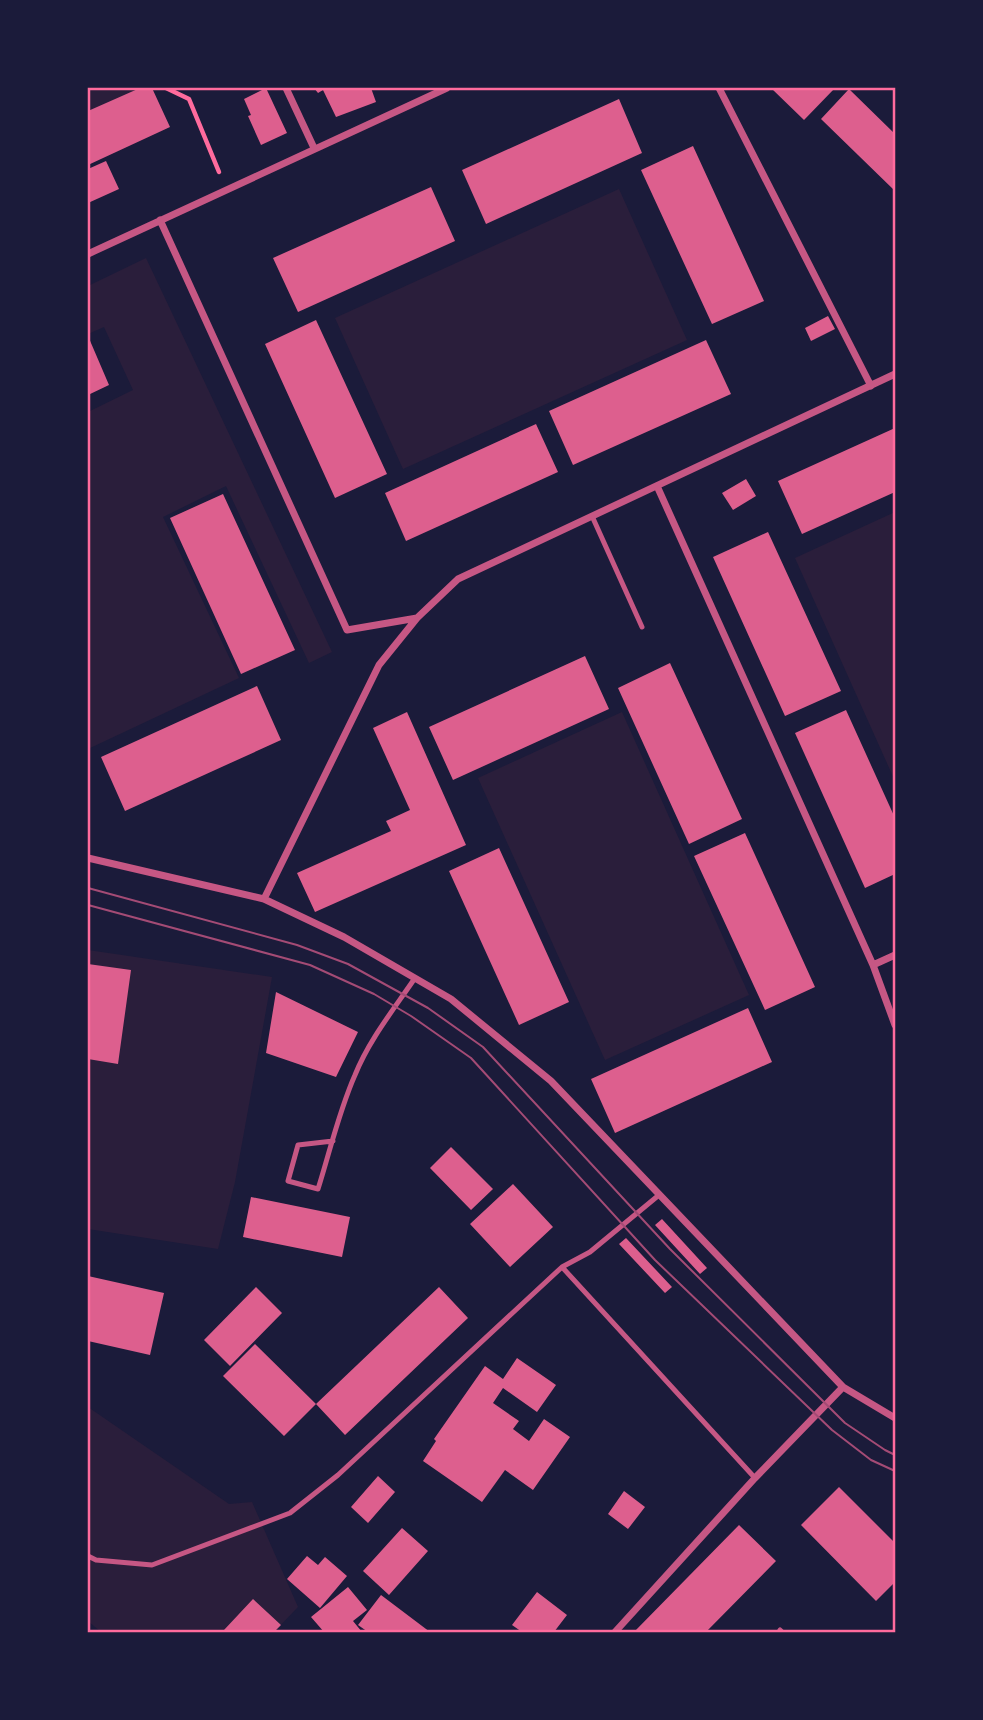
<svg xmlns="http://www.w3.org/2000/svg" width="983" height="1720" font-family="Arial,sans-serif">
<rect width="100%" height="100%" fill="#1b1b3a"/>
<path fill="#2a1e3b" d="M88,88h60l-60,27z
M619,189l68,151 -284,129 -68,-151z
M146,258l186,394 -23,11 -83,-177 -63,31 76,161 -151,71v-337l45,-22 -29,-63 -16,7v-48z
M895,512v269l-100,-223z
M622,712l127,283 -144,65 -127,-282z
M88,950l184,27 -37,205 -17,67 -130,-20z
M88,1407l141,97 23,-2 46,105 -24,25h-173l-13,-11z"/>
<path fill="#dd5f8e" d="M140,88h12l18,39 -82,38v-54z
M266,88l21,45 -26,12 -13,-29 3,-1 -7,-16z
M314,88h57l5,14 -40,15 -13,-27 -5,3z
M771,88h64l-31,32z
M849,89l46,45v57l-74,-72z
M619,99l23,54 -156,71 -24,-54z
M693,146l71,155 -52,23 -71,-154z
M106,161l13,28 -31,14v-34z
M431,187l24,54 -157,71 -25,-54z
M828,316l7,13 -24,12 -6,-13z
M316,320l71,154 -52,24 -70,-154z
M88,336l21,49 -21,10z
M706,340l25,54 -158,71 -24,-54z
M536,424l22,48 -152,69 -21,-48z
M895,428v64l-93,42 -24,-53z
M746,479l10,17 -23,14 -11,-17z
M223,494l72,156 -54,24 -71,-156z
M768,532l73,159 -56,25 -72,-159z
M585,656l24,53 -156,71 -24,-53z
M670,663l72,156 -53,25 -71,-156z
M257,686l24,54 -156,71 -24,-54z
M846,710l49,108v56l-30,14 -70,-155z
M407,712l59,133 -151,67 -18,-39 94,-42 -5,-10 24,-11 -37,-82z
M745,833l70,154 -50,23 -71,-154z
M499,848l70,154 -50,23 -70,-154z
M88,964l43,6 -13,94 -30,-5z
M276,992l82,40 -22,45 -70,-24z
M748,1008l24,54 -157,71 -24,-54z
M451,1147l42,42 -22,21 -41,-42z
M513,1184l40,43 -43,40 -40,-43z
M251,1197l99,20 -8,40 -99,-20z
M662,1219l45,49 -7,6 -45,-49z
M626,1238l46,49 -7,6 -46,-49z
M88,1276l76,17 -14,62 -62,-14z
M256,1287l26,26 -52,53 -26,-26z
M439,1287l29,31 -123,117 -29,-31z
M255,1344l61,60 -32,32 -61,-60z
M517,1358l39,27 -19,27 -34,-24 -10,15 26,18 -6,8 16,12 15,-22 26,18 -37,53 -28,-20 -23,32 -59,-41 13,-20 -2,-2 51,-73 18,13z
M378,1476l17,16 -27,31 -17,-16z
M839,1487l56,56v39l-19,19 -75,-76z
M624,1491l21,16 -17,22 -20,-15z
M739,1525l37,36 -70,71h-72z
M402,1528l26,23 -39,44 -26,-24z
M307,1556l11,9 7,-8 22,19 -27,32 -33,-29z
M348,1587l19,23 -14,11 9,11h-38l-13,-15z
M537,1592l30,23 -13,17h-32l-10,-7z
M381,1595l49,37h-62l-10,-7z
M253,1599l28,26 -7,7h-48l-2,-2z"/>
<g fill="none" stroke-linecap="round" stroke-linejoin="round">
<path stroke="#ff6b9d" stroke-width="4.5" d="M166,88l23,11 30,73"/>
<path stroke="#c65784" stroke-width="5" d="M592,516l50,111
M333,1141l-35,4 -10,36 30,8c12,-38 21,-78 37,-114 14,-35 39,-66 60,-97
M562,1267l28,-15 69,-57
M88,1556l8,4 56,5 138,-52 48,-38 224,-208 193,211
M780,1630l2,2"/>
<path stroke="#c65784" stroke-width="7" d="M286,88l28,60
M719,88l152,298
M160,220l187,410 70,-12
M88,254l359,-166
M657,486l216,479 22,60
M88,858l176,41 80,38 107,62 100,82 292,306 52,31
M264,899l115,-234 38,-47 41,-39 437,-205
M873,965l22,-10
M615,1632l140,-154 88,-91"/>
<path stroke="#a44b75" stroke-width="2" d="M88,888l209,57 51,19 80,44 55,39 187,202 175,174 40,27 10,5
M88,905l222,60 64,29 37,22 60,42 184,202 177,170 39,30 24,11"/>
</g>
<rect width="983" height="1720" fill="none" stroke="#1b1b3a" stroke-width="178"/>
<rect x="89" y="89" width="805" height="1542" fill="none" stroke="#ff6b9d" stroke-width="2.5"/>
</svg>
